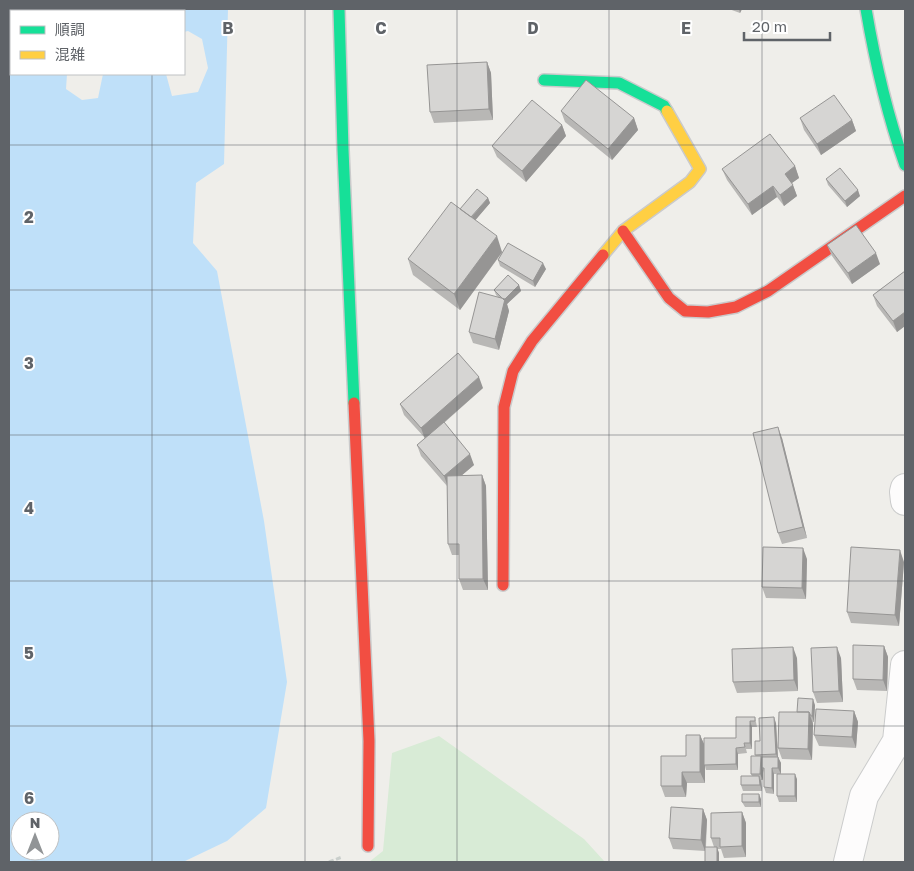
<svg xmlns="http://www.w3.org/2000/svg" width="914" height="871" font-family="'Golos Text','Noto Sans JP',sans-serif">
<rect width="100%" height="100%" fill="#efeeea"/>
<path fill="#d8ebd6" d="M439,736l145,103 21,23h-236l14,-11 9,-98z"/>
<path fill="#bfe0f9" fill-rule="evenodd" d="M9,9h219l-4,155 -28,19 -3,60 24,28 47,250 23,161 -21,126 -39,33 -44,21h-174zM11,11h173v21l4,-1 14,8 6,29 -10,24 -26,4 -6,-22h-63l-5,24 -16,2 -16,-11 1,-15h-56zM20,821h30v30h-30z"/>
<g fill="none" stroke-linecap="round" stroke-linejoin="round">
<g stroke="#cbcccc" stroke-width="30">
<path id="street" d="M905,488l-1,4 1,9
M848,862l16,-66 33,-55 8,-76"/>
</g>
<g stroke="#cacacb" stroke-width="14">
<path id="fast" d="M339,9l4,141 11,253
M866,9c9,53 21,105 39,156
M544,80l75,3 45,23 3,5"/>
</g>
<g stroke="#cacacb" stroke-width="14">
<path id="slow" d="M603,255l20,-24 67,-49 10,-13 -33,-58"/>
</g>
<g stroke="#cacacb" stroke-width="14">
<path id="jam" d="M623,231l46,67 16,13 23,1 28,-5 32,-16 137,-95
M354,403l15,338 -1,105
M503,585l1,-178 9,-36 19,-30 71,-86"/>
</g>
<path stroke="#cacfcc" stroke-width="3" stroke-dasharray="5 2.5" stroke-linecap="butt" d="M329,862l13,-5"/>
<use href="#street" stroke="#fdfcfc" stroke-width="28"/>
<use href="#fast" stroke="#16e098" stroke-width="11"/>
<use href="#slow" stroke="#ffcf43" stroke-width="11"/>
<use href="#jam" stroke="#f24e42" stroke-width="11"/>
</g>
<path fill="#b8b7b5" d="M488,9h14l-13,1z
M729,9h13l-2,4z
M487,62l4,11 2,47 -59,3 -4,-11z
M561,111l73,7 4,12 -26,30 -47,-38z
M800,118l52,2 4,11 -35,24 -17,-25z
M562,125l4,11 -40,46 -29,-25 -5,-11z
M795,166l4,12 -7,5 5,13 -13,10 -7,-9 -25,18 -25,-35 -5,-11z
M826,179l34,17 -13,11 -19,-22z
M488,198l2,5 -15,17 27,32 44,17 -11,18 -35,-21 -2,-6 3,-6 -41,56 -47,-35 -5,-16 53,-50z
M827,245l53,19 -28,20 -20,-28z
M905,271v55l-8,6 -20,-26 -4,-11z
M519,285l2,6 -14,13 2,7 -10,39 -26,-7 -4,-11 29,-35 -2,-2 -2,-5z
M483,388l-39,35 30,42 -12,10h20l4,11 2,104h-25l-4,-11v-24h-7l-4,-11 -1,-58 -26,-30 -4,-11 8,-7 -21,-23 -4,-11z
M782,438l25,100 -25,6 -4,-11z
M807,559l-1,40 -40,-1 -4,-11z
M904,562l-5,64 -48,-3 -4,-11z
M884,646l4,11 -1,34 -30,-1 -4,-11z
M797,658l1,33 -61,2 -4,-11z
M841,658l2,44 -26,1 -4,-11z
M815,705l-1,17h-1l-1,38 -30,-1 -4,-11 19,-36z
M854,711l4,11 -2,26 -37,-2 -5,-11z
M736,717h19l2,10h-5v22h-6l1,4 -9,1v16h-32l-1,-4v17h-18l-1,14h-21l-4,-11 25,-30 14,-21 4,10 32,-7z
M776,723l2,34 3,6v11h-7v20l-8,-1 -2,-6v-14l-1,-3v10h-2l1,11h-19l-2,-6 11,-9 -1,-2 5,-18 -1,-1 5,-14z
M797,779v23h-18l-2,-6z
M761,799v8h-16l-3,-5z
M703,809l4,11 -1,27h8l-3,-9 31,-26 4,11v34l-22,1 -3,-9h-4l2,4v9l-14,-11 -32,-2 -4,-11z"/>
<path fill="#969594" d="M739,9h3l-2,4z
M487,62l4,11 2,47 -4,-11z
M634,118l4,12 -26,30 -4,-11z
M852,120l4,11 -35,24 -4,-11z
M562,125l4,11 -40,46 -4,-11z
M795,166l4,12 -10,7 -4,-11z
M793,185l4,11 -13,10 -4,-11z
M773,186l4,11 -25,18 -4,-11z
M858,190l2,6 -13,11 -2,-6z
M488,198l2,5 -17,20 -2,-5z
M497,236l5,16 -42,58 -6,-16z
M876,253l4,11 -28,20 -4,-11z
M543,263l3,6 -11,18 -2,-6z
M519,285l2,6 -14,13 2,7 -10,39 -4,-11 9,-39z
M905,312v14l-8,6 -4,-11z
M479,377l4,11 -58,51 -4,-11z
M778,427l4,11 25,100 -4,-11z
M470,454l4,11 -26,22 -4,-11z
M482,475l4,11 2,104 -5,-11z
M803,548l4,11 -1,40 -4,-11z
M900,550l4,12 -5,64 -4,-11z
M884,646l4,11 -1,34 -4,-11z
M793,647l4,11 1,33 -4,-11z
M837,647l4,11 2,44 -4,-11z
M813,699l2,6 -1,17 -2,-6z
M854,711l4,11 -2,26 -4,-11z
M809,712l4,12 -1,36 -4,-11z
M774,717l2,6 2,36 -2,-5z
M750,721l2,6v22l-2,-6z
M700,735l5,11v37l-5,-11z
M736,748l2,6v16l-2,-6z
M761,756l2,6 -1,6 1,2v10l-3,-6z
M778,757l3,6v11l-3,-6z
M772,768l2,6v20l-2,-6z
M682,772l5,11 -1,14 -4,-11z
M795,774l2,5v23l-2,-6z
M759,776l2,5 1,10 -2,-6z
M759,794l2,5v8l-2,-5z
M703,809l4,11 -2,31 -4,-11z
M742,812l4,11v34l-4,-11z
M717,847l2,6v9h-2z"/>
<path fill="#d6d5d3" stroke="#969594" d="M487,62l2,47 -59,3 -3,-47z
M586,80l48,38 -26,31 -47,-38z
M834,95l18,25 -35,24 -17,-26z
M532,100l30,25 -40,46 -30,-25z
M770,134l25,32 -10,8 8,11 -13,10 -7,-9 -25,18 -26,-35z
M840,168l18,22 -13,11 -19,-22z
M477,189l11,9 -17,19 -11,-8z
M451,202l46,34 -43,58 -46,-35z
M856,225l20,28 -28,20 -21,-28z
M508,243l35,20 -10,18 -35,-21z
M905,271v41l-12,9 -20,-26z
M508,275l11,10 -15,15 -10,-10z
M479,292l26,7 -10,40 -26,-7z
M458,353l21,24 -58,51 -21,-24z
M444,422l26,32 -26,22 -27,-31z
M778,427l25,100 -25,6 -25,-100z
M482,475l1,104h-24v-35h-11l-1,-68z
M763,547l40,1 -1,40 -40,-1z
M851,547l49,3 -5,65 -48,-3z
M853,645l31,1 -1,34 -30,-1z
M793,647l1,33 -61,2 -1,-33z
M837,647l2,44 -26,1 -2,-44z
M798,698l15,1 -1,17h-1l-2,-4h-12z
M816,709l38,2 -2,26 -38,-2z
M779,712h30l-1,37 -30,-1z
M736,717h19v4h-5v22h-6l1,4 -9,1v16l-32,1v-27h32z
M774,717l2,37 -21,1v-14h5l-1,-23z
M686,735h14v37h-18v14h-21v-30h25z
M751,756h10l-1,18h-9z
M762,757h16v11h-6v20l-8,-1v-19h-2z
M777,774h18v22h-18z
M741,776h18l1,9h-19z
M742,794h17v8h-17z
M671,807l32,2 -2,31 -32,-2z
M742,812v34l-22,1v-9h-9v-25z
M705,847h12v15h-12z"/>
<path fill="none" stroke="#5f6368" stroke-width="1" stroke-opacity="0.55" d="M152,9v2M305,9v853M457,9v853M609,9v853M762,9v853M152,74v788M9,145h896M9,290h896M9,435h896M9,581h896M9,726h896"/>
<g font-size="16" text-anchor="middle" font-weight="bold" fill="#5f6368" stroke="#fff" stroke-width="4" stroke-linejoin="round" paint-order="stroke">
<text x="228" y="34">B</text>
<text x="381" y="34">C</text>
<text x="533" y="34">D</text>
<text x="686" y="34">E</text>
<text x="29" y="223">2</text>
<text x="29" y="369">3</text>
<text x="29" y="514">4</text>
<text x="29" y="659">5</text>
<text x="29" y="804">6</text>
</g>
<rect width="914" height="871" fill="none" stroke="#5f6368" stroke-width="20"/>
<rect x="10" y="10" width="175" height="65" fill="#ffffff" stroke="#bfc1c3"/>
<rect x="20" y="26" width="25" height="8" fill="#16e098" stroke="#bfc1c3"/>
<text x="55" y="35" font-size="15" fill="#5f6368">順調</text>
<rect x="20" y="51" width="25" height="8" fill="#ffcf43" stroke="#bfc1c3"/>
<text x="55" y="60" font-size="15" fill="#5f6368">混雑</text>
<g transform="translate(35 836)"><circle r="24" fill="#ffffff" stroke="#bfc1c3"/>
<path d="M0-4L9 19L0 12L-9 19Z" fill="#919496"/>
<text y="-8" font-size="14" font-weight="bold" text-anchor="middle" fill="#5f6368">N</text>
</g>
<path d="M744 32v8h86v-8" fill="none" stroke="#5f6368" stroke-width="2.5"/>
<text x="752" y="32" font-size="15" fill="#5f6368" stroke="#ffffff" stroke-width="4" paint-order="stroke">20 m</text>
</svg>
